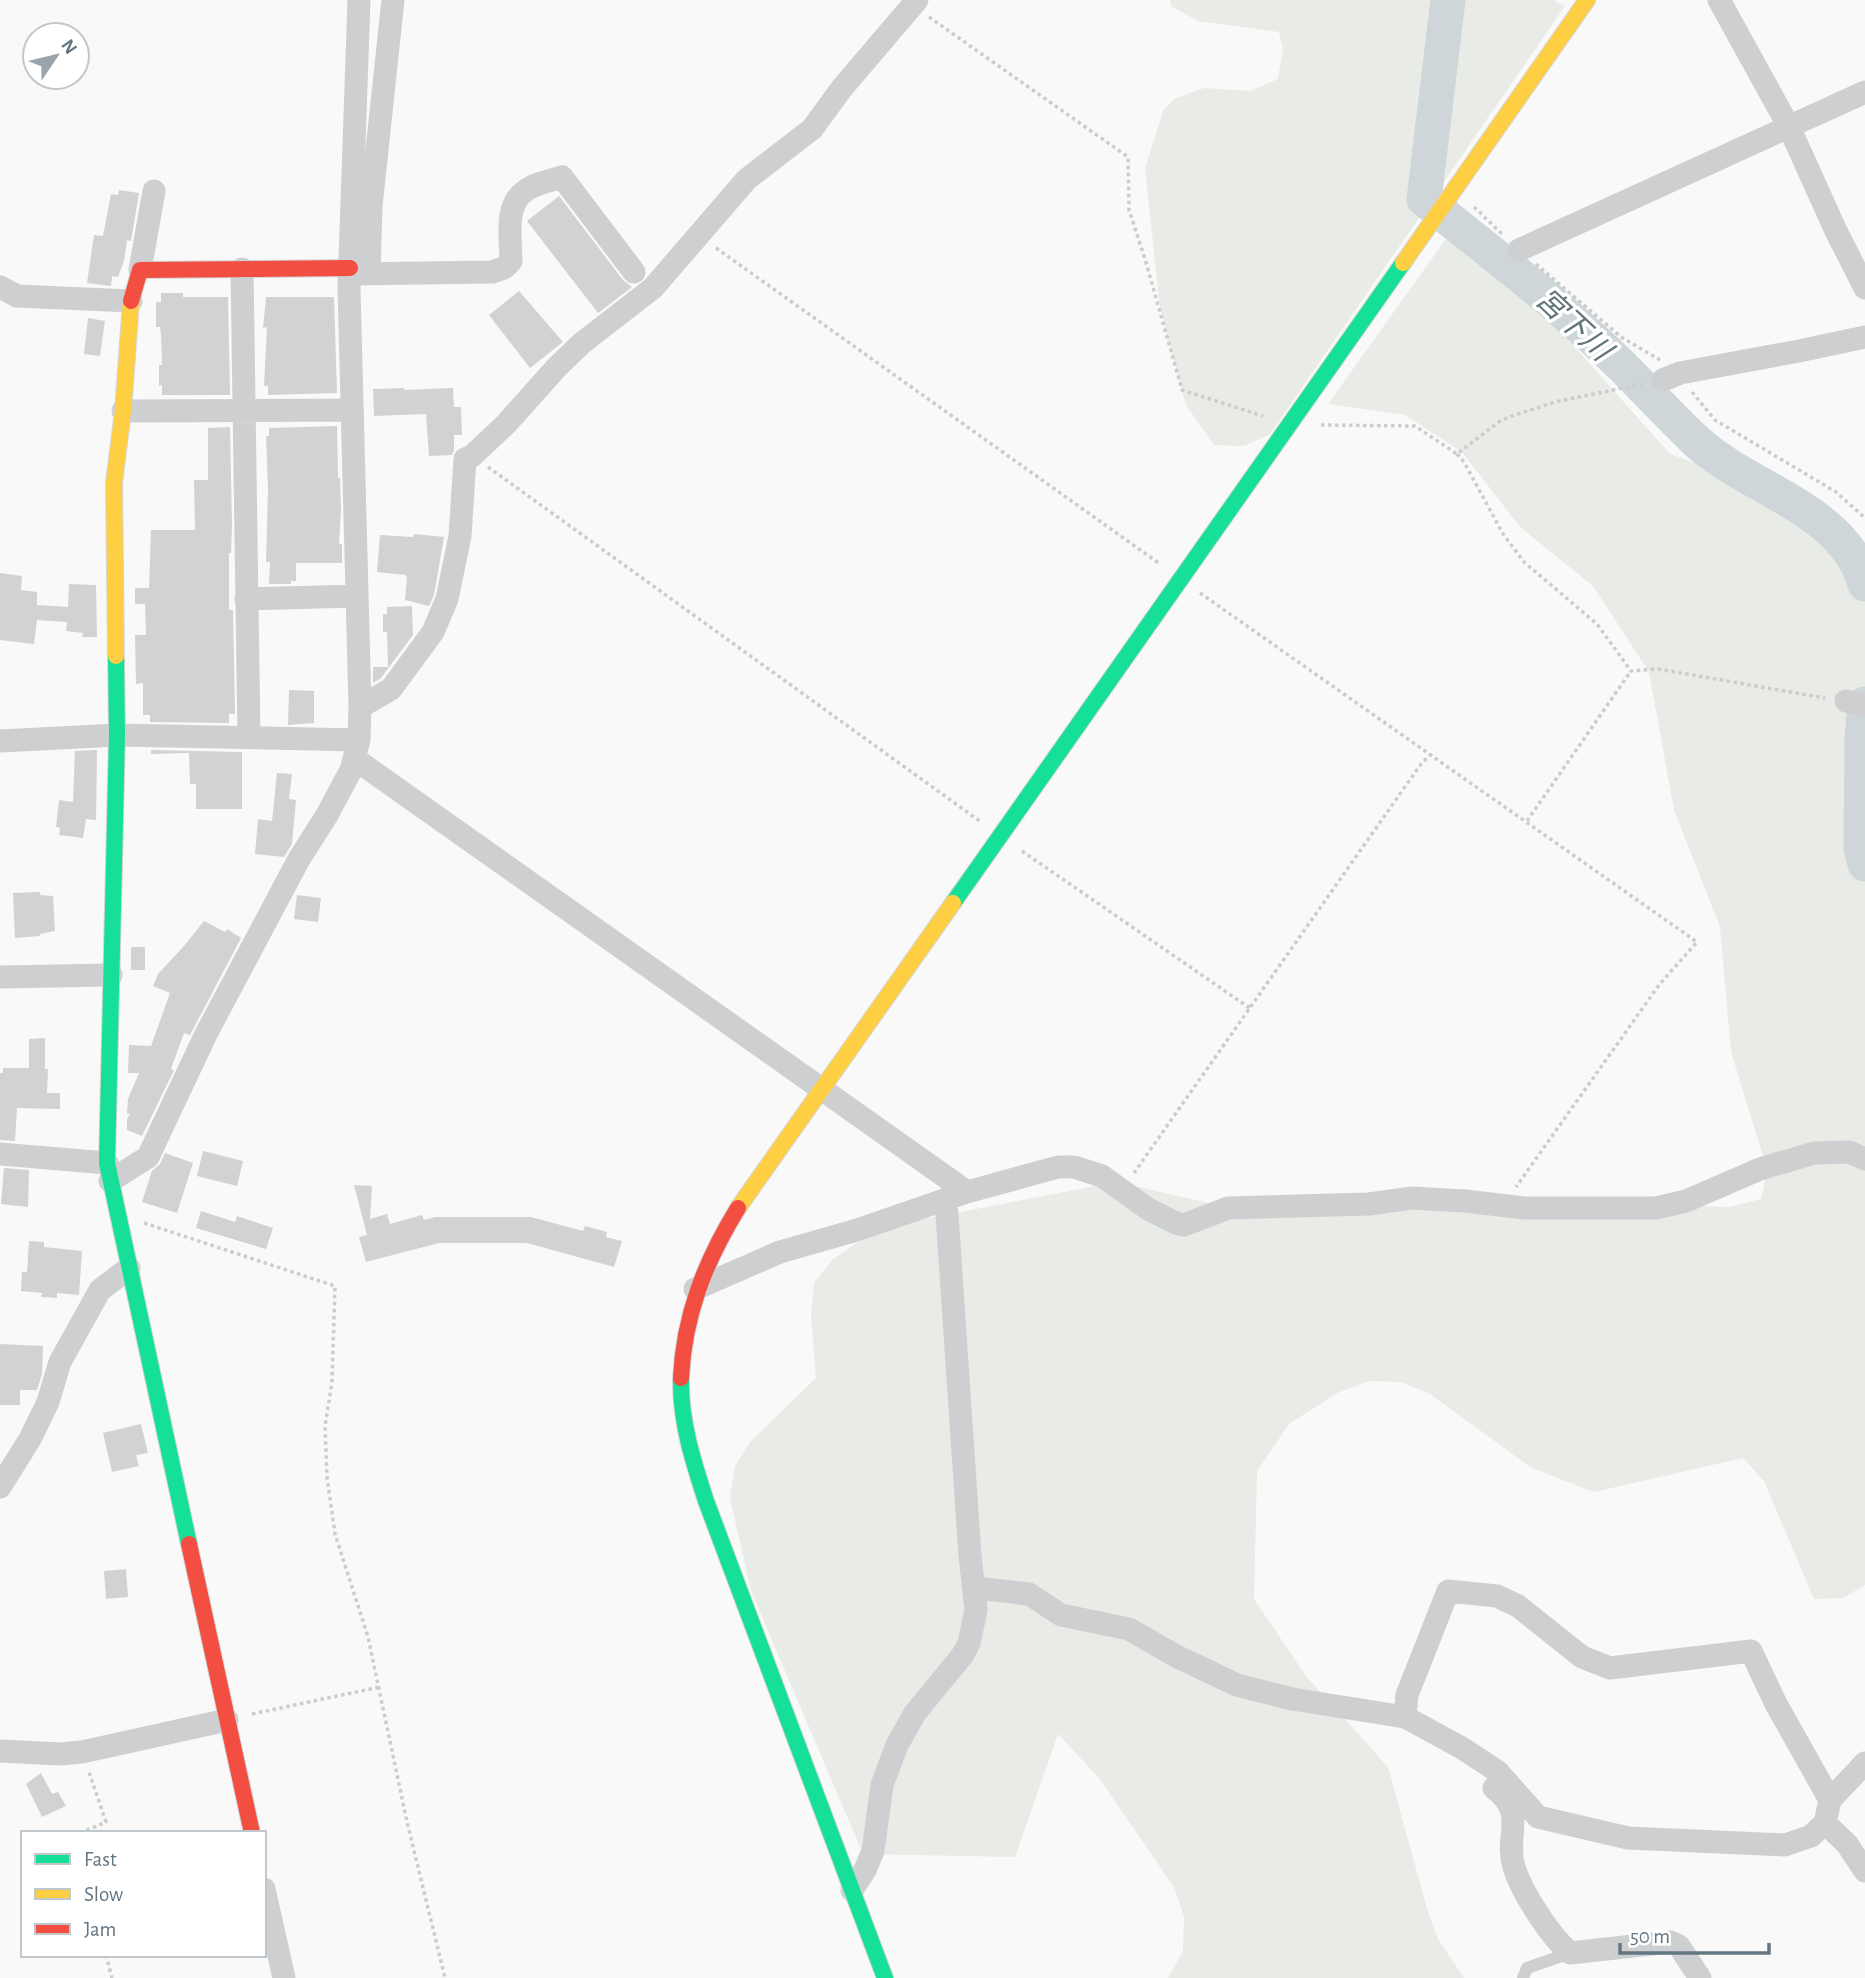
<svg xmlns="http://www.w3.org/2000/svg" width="1865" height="1978" font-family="'Alegreya Sans','Noto Sans JP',sans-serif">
<rect width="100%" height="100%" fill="#f9f9f9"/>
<path fill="#e8ebe6" d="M1170,0h383l12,6 -295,428 -26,12 -30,-1 -28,-40 -26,-97 -15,-140 19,-59 12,-11 28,-10 46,3 28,-12 5,-31 -4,-16 -81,-11 -27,-15z
M1446,239l105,81 119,134 156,57 21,19 18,67v988l-22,13 -29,1 -50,-118 -21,-23 -149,34 -62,-24 -102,-74 -29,-12 -31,-1 -31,11 -50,32 -32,47 -3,128 52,77 82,91 40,145 10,27 26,39h-296l15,-27 1,-34 -10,-30 -75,-109 -41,-44 -43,123 -152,-3 -112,-263 -21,-93 5,-32 16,-25 65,-63 -5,-62 3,-33 19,-24 25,-17 56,-21 202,-39 115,26 60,-9 439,8 31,-8 6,-30 -36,-117 -11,-125 -46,-117 -25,-138 -56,-86 -73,-59 -58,-75 -57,-37 -77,-11z"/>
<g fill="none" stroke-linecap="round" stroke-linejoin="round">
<path stroke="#ced6d9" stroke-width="35" d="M1448,0l-24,199c40,32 81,64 121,97 29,25 59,52 86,79 21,22 42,44 64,65 52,49 150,69 170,144
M1865,704l-3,35 -1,109 4,16"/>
</g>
<path fill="#d0d2d3" d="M119,190l20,3 -8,48 -4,-1 -3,21 -6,16 -6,-1 -1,10 -24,-3 7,-48 9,1 8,-42 7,1z
M559,196l64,84 9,7 -34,26 -71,-92z
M519,291l44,51 -33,26 -41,-53z
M161,293h22v4h45l2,98h-68v-10l-3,1v-21h3l-1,-31 -1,-7h-4v-25h5z
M266,297h68l3,96 -69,2v-9h-4l3,-59 -4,1z
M88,318l17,3 -5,35 -16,-2z
M404,388v2l49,-2 1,19h7l1,28h-8v15l-2,5 -23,1 -3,-42 -52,2 -1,-27z
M337,426l1,52h2l1,31 -2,35h3v19h-46v18h-5v3h-22l1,-22h-4l2,-73 -2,-53h3v-8z
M230,427l2,98 -1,28h-2v57h4l2,104h-6v9l-79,-1v-7h-7v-32l-7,1 -1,-49h11l-1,-31h-10v-16h14l2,-58h44l-1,-50h14v-52z
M414,534l30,3 -10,58 -5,11 -24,-6 2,-23 -2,-2 -28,-3 3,-37 33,2z
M0,573l22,3 -1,14 16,2v13l31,2 1,-23 27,1 1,52h-15l1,-4 -17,-2 1,-9 -30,-2 -3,24 -34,-4z
M412,606l1,29 -32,43 -8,5v-16h15l-1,-35h-4v-18h4v-7z
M289,690l25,1v32l-26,2z
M97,750l-1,70 -10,-1 -3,19 -24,-3 1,-7 -4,-1 3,-27 14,2 2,-51z
M151,750l91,2v57h-46v-25h-6l-1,-31 -38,1z
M277,773l15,1 -3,25 7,1 -4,44 -8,13 -29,-3 3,-35 14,2z
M40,892v3l13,1 2,35 -15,3v2l-25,2 -2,-45z
M297,895l24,3 -3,24 -24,-3z
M204,921l21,11 2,-3 14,9 -51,97 -6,-2 -13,36 3,1 -32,66 -15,-6v-11l3,-5 -3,-1 1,-14 11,-26h-11l1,-28 22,1 19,-53 -17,-7 5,-12 26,-28z
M131,947h14v23h-14z
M45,1038v31h3l-1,24h13v16l-43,-1 -2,33 -15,-1v-67h3v-5h26v-29z
M203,1151l40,10 -6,25 -40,-10z
M165,1153l28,10 -16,50 -35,-11 10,-31 8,-7z
M4,1168l25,2 -1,37 -27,-3z
M354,1185l18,1 -2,33 17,-5 3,10 32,-9 2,5 12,-3h95l52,14 2,-5 22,6 -1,5 16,4 -8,26 -87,-24h-88l-73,19 -7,-25 8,-2z
M201,1211l34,11 2,-6 36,12 -7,21 -70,-21z
M29,1241l15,1v5l38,4 -3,44 -22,-2v5l-16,-1 1,-4 -21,-2 1,-19h5z
M0,1344l43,2 -1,28 -5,16h-17v15h-20z
M141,1424l7,29 -12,2 3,11 -27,6 -9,-39z
M126,1569l2,28 -22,2 -2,-28z
M41,1773l11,21 6,-2 8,14 -24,11 -16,-33z"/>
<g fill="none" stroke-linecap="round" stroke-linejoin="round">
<g stroke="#d5d6d7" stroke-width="18">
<path id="fast" d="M116,656l1,79 -10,428 82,381
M953,903l450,-640
M681,1378c-1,43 12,83 25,123l179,477"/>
</g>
<g stroke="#d5d6d7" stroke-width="18">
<path id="slow" d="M1403,263l184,-263
M116,656l-2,-173 9,-72 8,-110
M738,1208l215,-305"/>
</g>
<g stroke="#d5d6d7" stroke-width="18">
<path id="jam" d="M131,301l9,-31 210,-2
M681,1378c3,-63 24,-116 57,-170
M189,1544l63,289"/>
</g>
<path stroke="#cbcccd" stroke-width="3.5" stroke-dasharray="3.5 3.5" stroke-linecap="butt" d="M929,17l199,140 1,53 16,49 37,131 81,26
M1474,207l30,29
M716,248l444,316
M1536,264l85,73 39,23
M1692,392l23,28 121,72 29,26
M1321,425l94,1 42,28 43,-33 9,-4 46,-15 87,-18
M1457,454l7,8 39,72 21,28 73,62 34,47 27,-2 167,29
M488,467l493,355
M1200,593l497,349 -38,43 -143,202
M1527,821l104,-150
M1022,851l229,158
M1134,1173l287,-409 9,-9
M144,1223l191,63 -3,96 -7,44 2,51 8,57 33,103 39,185 38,156
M252,1714l128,-27
M80,1833l26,-11 -17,-50
M106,1955l6,23"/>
<path stroke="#cecfd0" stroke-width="12" d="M1523,1978l4,-10 43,-15"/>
<path stroke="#cecfd0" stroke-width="23" d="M1719,0l70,127 47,104 29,57
M1519,250l346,-158
M242,269l7,468
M140,270l14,-79
M369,273l2,-67 22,-206
M350,274l142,-2 12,-4 7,-7c0,-21 -7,-56 14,-70 10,-8 25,-10 37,-14l72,95
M0,287l17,9 114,5
M1663,380l17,-7 119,-22 66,-14
M123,411l229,-1
M246,599l110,-3
M1846,701l19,4
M360,707l31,-18 42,-57 14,-33 13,-63 5,-77 7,-3 34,-32 51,-57 25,-24 71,-55 94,-109 65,-50 30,-41 75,-88
M0,741l117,-6 242,5
M355,759l612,433
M0,977l111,-2
M0,1154l107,9
M110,1181l38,-24 58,-123 93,-175 28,-44 24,-45 8,-30 1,-33 -11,-419 10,-288
M695,1289l85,-37 77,-22 110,-38 91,-25h16l28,9 46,33 28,14 8,2 44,-17 141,-4 43,-6 53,3 60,7h131l30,-7 74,-32 54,-16 35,-1 16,7
M0,1487l30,-48 18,-37 12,-40 40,-72 29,-22
M975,1588l54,6 32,21 68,14 47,27 61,29 55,14 113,18
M1448,1591l49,5 21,10 64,51 28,11 141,-17 25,53 54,96 -5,23 -14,13 -26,9 -157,-7 -90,-21 -41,-46 -35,-23 -57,-31 2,-22z
M0,1751l61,3 21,-2 145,-32
M1494,1788c34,26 10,47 20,79 8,26 36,69 56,86l100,-11 9,4 21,32
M1830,1800l35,-37
M1825,1823l22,21 18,27
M264,1889l20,89
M852,1890l13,-20 8,-19 9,-66 15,-40 18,-32 47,-57 7,-13 7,-33 -6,-54 -24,-356"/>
<use href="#fast" stroke="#16e098" stroke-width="16"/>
<use href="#slow" stroke="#ffcf43" stroke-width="16"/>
<use href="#jam" stroke="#f24e42" stroke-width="16"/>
</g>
<g text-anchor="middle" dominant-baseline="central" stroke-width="7" stroke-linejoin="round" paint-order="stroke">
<g font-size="30" font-style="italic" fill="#60757c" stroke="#fff">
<text transform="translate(1573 325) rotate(43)">宮下川</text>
</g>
</g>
<rect x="21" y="1831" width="245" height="126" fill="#ffffff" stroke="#c1c8cd" stroke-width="2"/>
<rect x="35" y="1854" width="35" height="10" fill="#16e098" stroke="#c1c8cd" stroke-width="2"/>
<text x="84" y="1866" font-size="21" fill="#657683">Fast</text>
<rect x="35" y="1889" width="35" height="10" fill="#ffcf43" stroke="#c1c8cd" stroke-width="2"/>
<text x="84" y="1901" font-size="21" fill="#657683">Slow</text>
<rect x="35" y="1924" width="35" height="10" fill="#f24e42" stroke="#c1c8cd" stroke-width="2"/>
<text x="84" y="1936" font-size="21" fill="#657683">Jam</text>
<g transform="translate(56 56) rotate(55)"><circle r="33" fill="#ffffff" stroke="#c1c8cd" stroke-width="2"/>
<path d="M0-5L12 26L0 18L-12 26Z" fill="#99a4ac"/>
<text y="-10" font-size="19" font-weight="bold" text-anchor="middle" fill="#657683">N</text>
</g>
<path d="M1620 1943v10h149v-10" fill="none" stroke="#657683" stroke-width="3.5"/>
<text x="1630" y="1943" font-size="21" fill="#657683" stroke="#ffffff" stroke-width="5" paint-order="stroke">50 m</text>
</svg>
